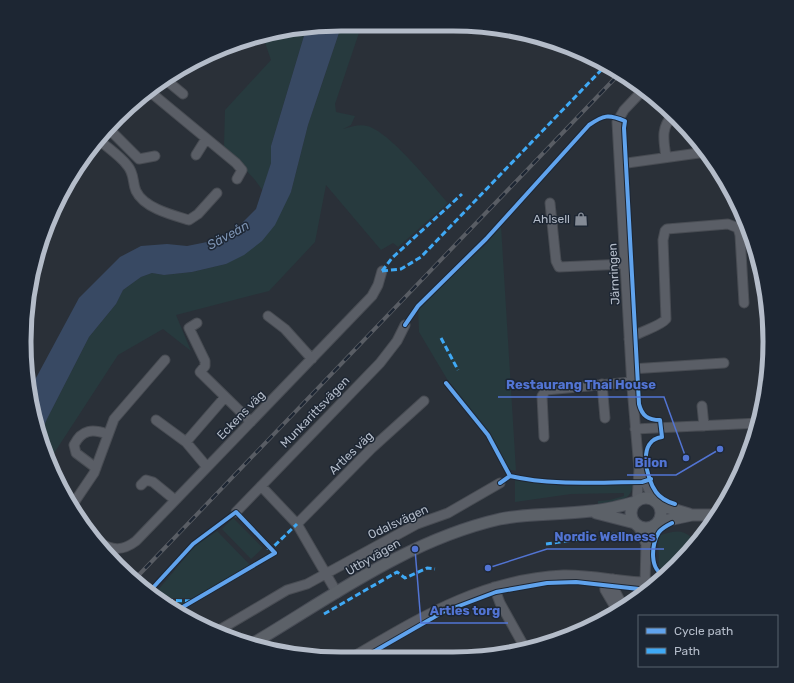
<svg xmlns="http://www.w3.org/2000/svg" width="794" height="683" font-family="Rubik,sans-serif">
<rect width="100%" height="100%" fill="#2a3038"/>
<path fill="#273a3e" d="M342,24h20l-27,80 1,8 19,4 -4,9 -8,4c8,-2 16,-5 24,-3 22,5 65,59 81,77l-50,44 -5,-4 -12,7 -55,-65 -11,57 -46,49 -93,24 15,36 -28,-22 -45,26 -69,106 -10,-24 8,-18 42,-82 27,-33 7,-14 18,-13 11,-4 12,2 28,-3 34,-8 65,-72 17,-67z
M306,29l-35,117v17l-8,28 -8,-11 -31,-34 1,-36 46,-50 -9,-26z
M501,226l15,245 -9,-2 -17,-34 -43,-56 -28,-47 -1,-25 68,-63z
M515,480l49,6 69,-2c-2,19 -19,19 -35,20v-3l12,-1 14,-4v-3l-53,1 -56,8z
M233,518l30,30 -12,11 -29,-30z
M708,530l-39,42 -10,-5 -1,-31c12,-4 23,-8 33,1l6,-5z
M217,531l34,35 -58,32h-37l-3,-2 42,-50z
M160,602l26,-1 1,1 -13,8z"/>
<path fill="#384963" d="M342,24l-34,101 -17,67 -16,33 -13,16 -18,14 -18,9 -34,8 -28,3 -12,-2 -11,4 -18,13 -7,14 -27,33 -42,82 -8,18 -10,-46 50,-93 41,-41 21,-11 26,-2 20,2 25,-5 24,-12 20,-20 15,-46v-17l35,-117z"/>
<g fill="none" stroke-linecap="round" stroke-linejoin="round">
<g stroke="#484c53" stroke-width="11">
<path id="minor" d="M166,80l17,14
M149,91l87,72 6,7 -5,9
M109,129l30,30 16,-3
M99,140c9,8 21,16 28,25 8,9 5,17 9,26 8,17 36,24 53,29l9,-6 19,-21
M196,155l10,-16
M666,157c-2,-16 -6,-29 7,-42
M620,164l86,-12
M550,203l6,58 3,6 66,-3
M268,316l17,13 27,30
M197,323l-8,5 16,33v5l-5,6 51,50
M629,339c10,-8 31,-12 37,-20l-3,-79 2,-9 2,-2 61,-5 10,4 2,7 4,68
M631,369l93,-6
M602,384l3,34
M702,406l2,20
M156,420l30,22
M635,429l124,-6
M544,437l-2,-41 4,-6 85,-8
M207,467l-21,-25 39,-45
M96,468l-20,-15 -2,-8c8,-16 19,-16 33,-11
M640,470l13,29
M141,485l5,-5 7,2 22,18
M261,486l36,38 40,69
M637,500l2,-31 -7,-82 -15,-265 7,-12 20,-21
M71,507l23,-34 20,-54 51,-59
M236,512l144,-149 17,-22 8,-16
M297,524l74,-75 53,-48
M638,526l8,18 -1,39
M99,542c13,9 24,9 37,-1l236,-245 6,-11 4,-14
M646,544l7,-17
M604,578l1,12 13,22
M613,579l1,10 10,19
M494,587l6,16 25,45
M216,632l71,-42 20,-6 110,-60 31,-11 52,-30
M349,659c69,-40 131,-80 214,-84 33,-1 64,9 97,7"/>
</g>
<g stroke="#484c55" stroke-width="13">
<path id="major" d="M631 513a15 15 0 1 1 30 0a15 15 0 1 1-30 0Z
M659,505l30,9
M596,513l39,10
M659,522l33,-7h24
M252,644c79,-47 156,-104 248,-125 30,-6 60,-4 91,-8 15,-1 29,-5 44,-9"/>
</g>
<use href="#minor" stroke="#5a5e66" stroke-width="9"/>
<use href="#major" stroke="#5c6168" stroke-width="11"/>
<g stroke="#595d64" stroke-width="4">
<path id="rail" d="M134,580l486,-507"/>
</g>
<use href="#rail" stroke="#1d2633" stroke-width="2.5" stroke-dasharray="8" stroke-linecap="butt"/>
<path stroke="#3fa9f5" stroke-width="3" stroke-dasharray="6 3" stroke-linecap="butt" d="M382,271l19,-2 20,-12 185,-192
M382,271l10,-13 70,-64
M441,338l17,32
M546,544c24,-3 49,-9 73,-10l2,5
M267,548l4,1 26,-25
M158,600l34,1
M324,614l73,-42 8,6 22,-10 8,1"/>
<g stroke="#1d2633" stroke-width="6">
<path id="cycleway" d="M405,325l13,-19 68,-67 103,-114c15,-10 19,-11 36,-4l-1,7 15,276c3,12 9,16 21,16l2,17c-25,3 -16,41 -6,55 5,7 12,10 19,12
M446,383l42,52 22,41
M500,483l10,-7c44,10 87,6 132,6l9,-3
M666,575c-17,-2 -15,-32 -7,-43 3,-4 9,-7 13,-9
M149,592l44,-48 43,-32 39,41 -99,58
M361,659l82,-47 53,-20 51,-9 29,-1 72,8"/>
</g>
<use href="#cycleway" stroke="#60a3ed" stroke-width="4"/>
</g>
<defs>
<g id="shop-bare" transform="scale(1.08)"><path d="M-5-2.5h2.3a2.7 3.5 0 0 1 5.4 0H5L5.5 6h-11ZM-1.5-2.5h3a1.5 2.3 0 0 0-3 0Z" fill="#848b96" stroke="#1d2633" stroke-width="2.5" paint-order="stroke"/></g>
</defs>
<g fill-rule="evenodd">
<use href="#shop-bare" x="581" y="219"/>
</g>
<g text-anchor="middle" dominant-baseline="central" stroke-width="3" stroke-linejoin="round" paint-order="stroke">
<g font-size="12" fill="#b4bcc9" stroke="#1d2633" text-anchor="end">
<text x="570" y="219">Ahlsell</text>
</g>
<g font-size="12" fill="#b4bcc9" stroke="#1d2633">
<text transform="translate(614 274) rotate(-93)">Järnringen</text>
<text transform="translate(315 412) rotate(-46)">Munkarittsvägen</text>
<text transform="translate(241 415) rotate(-46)">Eckens väg</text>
<text transform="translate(351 453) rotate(-44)">Artles väg</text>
<text transform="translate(398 522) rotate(-25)">Odalsvägen</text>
<text transform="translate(373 557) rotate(-30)">Utbyvägen</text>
</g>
<g font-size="13" font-style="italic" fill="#7c92b1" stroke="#1d2633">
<text transform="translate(228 235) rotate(-29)">Säveån</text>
</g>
</g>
<path d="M0 0H794V683H0ZM341 31H453A310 310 0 0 1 763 341V342A310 310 0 0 1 453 652H341A310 310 0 0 1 31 342V341A310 310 0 0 1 341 31Z" fill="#1d2633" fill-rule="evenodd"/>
<path fill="none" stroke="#b4bcc9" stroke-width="5" d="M341 31H453A310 310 0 0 1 763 341V342A310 310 0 0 1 453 652H341A310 310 0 0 1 31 342V341A310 310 0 0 1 341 31Z"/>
<path fill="none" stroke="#5274d3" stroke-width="1.5" d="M686 458L664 397H498M720 449L676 475H627M488 568L547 549H664M415 549L421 623H508"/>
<g fill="#5274d3" stroke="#1d2633" stroke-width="1.5">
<circle cx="686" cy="458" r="4"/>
<circle cx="720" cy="449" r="4"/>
<circle cx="488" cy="568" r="4"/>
<circle cx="415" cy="549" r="4"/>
</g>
<g font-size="13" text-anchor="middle" font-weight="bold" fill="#5274d3" stroke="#1d2633" stroke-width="3" stroke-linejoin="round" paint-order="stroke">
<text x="581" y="389">Restaurang Thai House</text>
<text x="651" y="467">Bilon</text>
<text x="605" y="541">Nordic Wellness</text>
<text x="465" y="615">Artles torg</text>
</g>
<rect x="638" y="615" width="140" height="52" fill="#1d2633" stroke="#59626f"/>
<rect x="646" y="628" width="20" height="6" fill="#60a3ed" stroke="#59626f"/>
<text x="674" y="635" font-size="12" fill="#b4bcc9">Cycle path</text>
<rect x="646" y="648" width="20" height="6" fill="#3fa9f5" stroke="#59626f"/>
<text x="674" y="655" font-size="12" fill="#b4bcc9">Path</text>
</svg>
